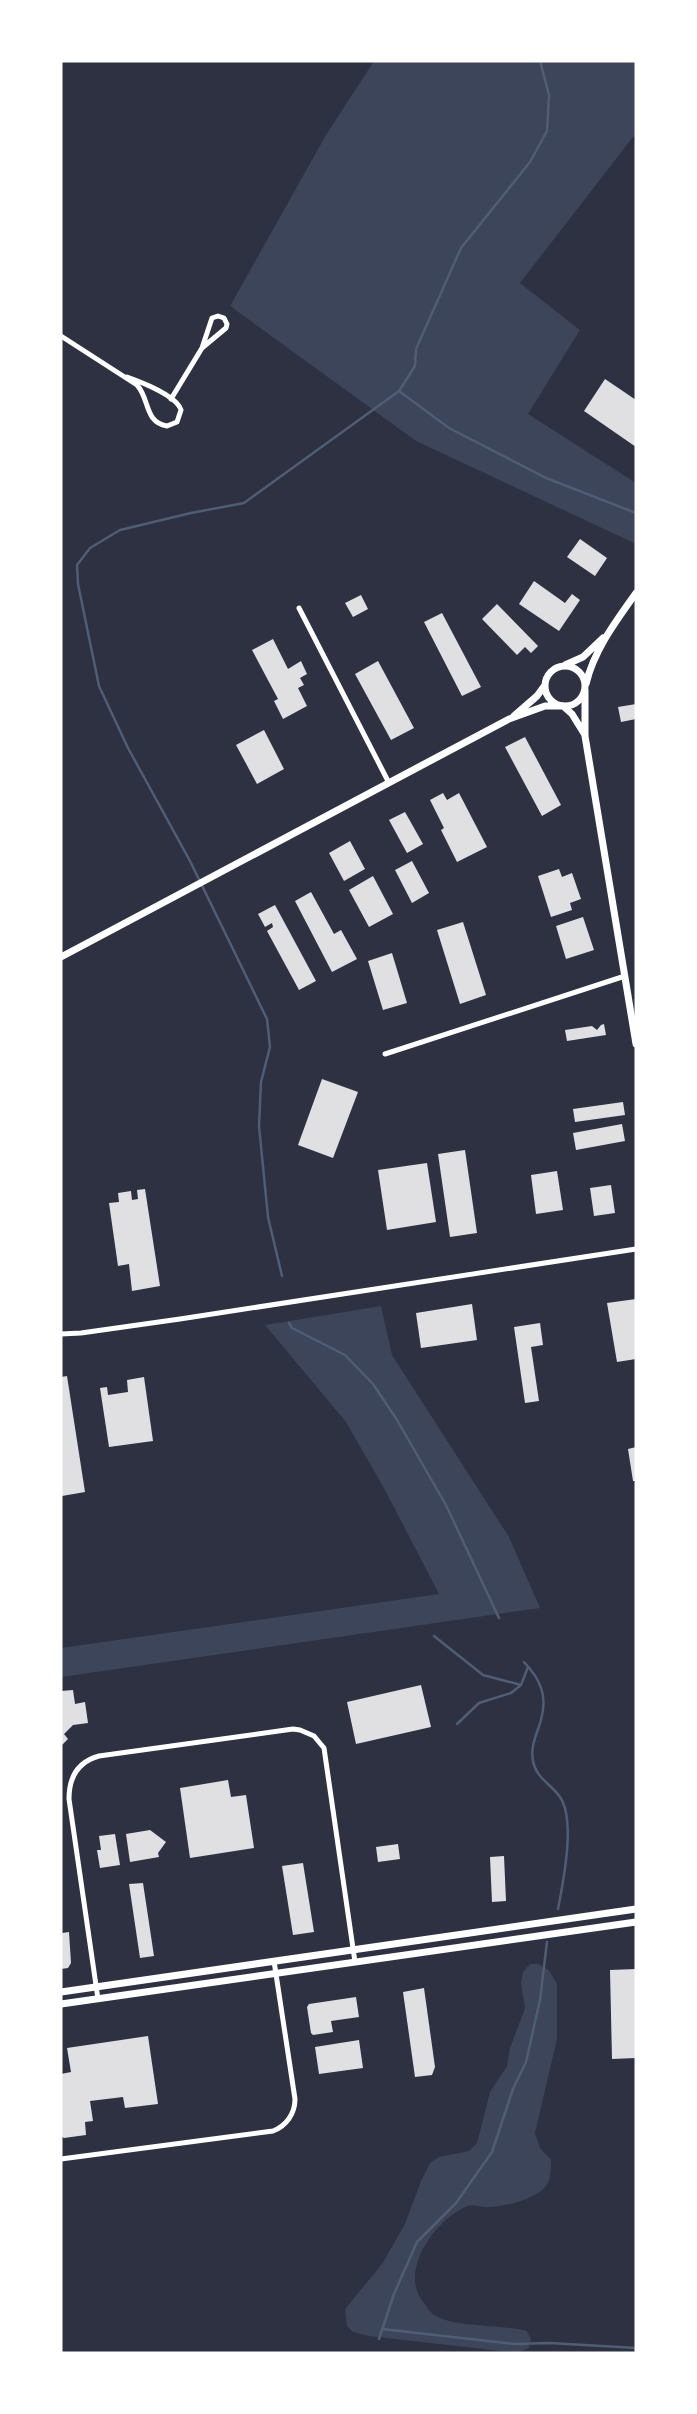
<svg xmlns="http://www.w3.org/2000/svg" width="697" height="2414" font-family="'Roboto Condensed',sans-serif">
<rect width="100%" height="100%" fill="#2d3142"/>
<path fill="#3c4559" d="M374,61h262v72l-116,150 60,47 -52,84 108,69v61l-220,-103 -186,-135 96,-171z
M381,1306l11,49 117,182 31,71 -479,69v-29l378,-54 -54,-104 -39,-68 -81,-97z
M530,1964h8l11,6 8,14v55l-22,94 5,15 11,12c0,12 0,24 -10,31 -14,10 -35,15 -51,16 -7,1 -16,-3 -22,-1 -32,12 -71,66 -44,97 3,4 6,9 10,12 21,13 67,9 93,16l4,8 -2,9 -10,4 -19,-1 -131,-15 -16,-4 -6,-6 -2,-17 37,-45 23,-40 16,-43 9,-18 9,-6 30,-6 8,-8 13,-51 17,-26 3,-18 15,-40 -4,-25 2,-11z"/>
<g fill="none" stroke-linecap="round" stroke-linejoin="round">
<path stroke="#4f5d75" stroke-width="2.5" d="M399,391l50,37 97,50 90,35
M282,1276l-14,-59 -9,-91 2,-44 9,-35 -3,-28 -77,-158 -62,-113 -29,-62 -21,-102 -1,-19 13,-17 30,-18 71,-17 53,-10 155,-112 16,-25 1,-17 45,-101 69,-86 17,-31 2,-36 -9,-34
M289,1323l3,5 53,27 28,29 24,36 49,85 53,113
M434,1636l49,39 38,10 7,-18
M524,1662c16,17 24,33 17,58 -4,14 -11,26 -8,41 3,17 18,23 27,36 16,23 3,86 -2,112
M457,1724l22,-21 32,-10 10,-8
M382,2329l133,15 35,-1 86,5
M379,2339l15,-45 23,-52 39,-39 36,-51 21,-63 13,-27 14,-62 7,-58"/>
</g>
<path fill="#e0e0e3" d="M605,379l31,21v47l-52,-36z
M580,539l27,19 -12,18 -28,-19z
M534,581l31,22 7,-9 8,6 -21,31 -40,-27z
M361,595l7,14 -15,8 -8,-14z
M497,604l41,42 -7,7 -6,-6 -8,8 -35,-36z
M442,613l39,74 -19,9 -38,-74z
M273,639l15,30 13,-8 6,13 -7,4 4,7 -6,3 9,18 -24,13 -9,-18 4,-2 -26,-49z
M378,661l36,67 -23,12 -36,-66z
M636,704v15l-15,3 -3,-15z
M264,730l20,39 -27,15 -21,-39z
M525,737l36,68 -19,11 -37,-69z
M443,793l4,7 12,-7 28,54 -30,15 -16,-32 3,-2 -14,-28z
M405,812l18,32 -16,9 -18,-33z
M350,841l15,28 -21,12 -15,-28z
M412,861l17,32 -17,10 -17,-33z
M559,869l3,8 10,-4 9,26 -11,4 2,7 -21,7 -13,-41z
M373,876l20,38 -24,13 -20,-37z
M311,892l23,42 7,-4 16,29 -25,13 -37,-71z
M275,905l41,76 -17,9 -32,-59 6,-4 -1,-4 -7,4 -7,-13z
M583,917l11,33 -28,9 -10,-33z
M463,922l23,73 -26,9 -23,-74z
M392,953l15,50 -24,7 -15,-49z
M604,1024l2,11 -39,6 -2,-11 27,-4 5,4 4,-5z
M322,1079l36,13 -25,66 -35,-13z
M623,1102l2,13 -50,7 -2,-13z
M622,1124l3,17 -49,9 -3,-17z
M465,1150l12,83 -27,4 -12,-83z
M427,1163l9,59 -49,8 -9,-60z
M557,1171l6,39 -27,4 -5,-39z
M611,1185l4,28 -21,3 -4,-28z
M145,1189l15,97 -28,5 -3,-27 -11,2 -9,-63 10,-1 -1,-9 13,-2 1,9 6,-1 -1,-9z
M636,1299v60l-19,3 -10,-59z
M472,1304l5,36 -56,8 -5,-35z
M540,1323l3,22 -12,2 8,54 -14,2 -11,-76z
M67,1376l18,116 -23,4 -1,-119z
M144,1377l9,64 -44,6 -9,-59 7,-1 1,8 20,-3 -1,-12z
M636,1447v34h-3l-5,-32z
M421,1685l10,42 -75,17 -9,-42z
M73,1690l2,14 10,-2 3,21 -15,2 -9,9 4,5 -7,7v-55z
M228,1780l3,17 15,-2 8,53 -64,10 -10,-70z
M150,1830l16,12 -8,11 1,4 -29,5 -4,-28z
M115,1834l5,31 -20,3 -3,-18h4l-2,-14z
M398,1844l2,15 -22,3 -2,-15z
M504,1856l2,45 -14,1 -2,-45z
M303,1863l11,69 -21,3 -11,-69z
M143,1883l11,73 -14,2 -11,-74z
M69,1932l2,31 -3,5 -7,1 1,-36z
M636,1969v89l-24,1 -2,-89z
M424,1988l11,79 -3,8 -17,2 -12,-85z
M356,1997l3,20 -28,4 2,11 -20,3 -2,-2 -4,-26 2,-3z
M148,2036l10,68 -33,4 -2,-11 -33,4 3,20 -8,1 1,13 -22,3 -3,-2v-62l10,-2 -4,-24z
M359,2040l4,28 -44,6 -4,-27z"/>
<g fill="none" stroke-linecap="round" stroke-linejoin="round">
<path stroke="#fff" stroke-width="5" d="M61,336l76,49c13,14 7,37 30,41l10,-4 4,-12c-4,-14 -40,-28 -54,-33
M171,399l31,-51 10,-30 6,-2 6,2 3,6 -1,4 -24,20
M299,608l90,175
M385,1054l240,-78
M61,1334l20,-1 99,-14 456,-70
M98,1999l-29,-200c0,-21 8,-37 30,-43l194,-27 7,1 14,6 10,12 31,214
M61,2159l212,-28c13,-5 22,-17 22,-32l-21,-138"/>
<path stroke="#fff" stroke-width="7" d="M565,665l18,-8 20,-19
M545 686a20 20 0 1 1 40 0a20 20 0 1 1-40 0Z
M586,684c8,-34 30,-63 50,-91
M585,690v46l51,308
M563,706l9,8 13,21
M514,716l23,-20 8,-11
M61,957l448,-238 36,-13h15
M61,1992l575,-83
M61,2004l575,-82"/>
</g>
<rect width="697" height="2414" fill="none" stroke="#ffffff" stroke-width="125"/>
</svg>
